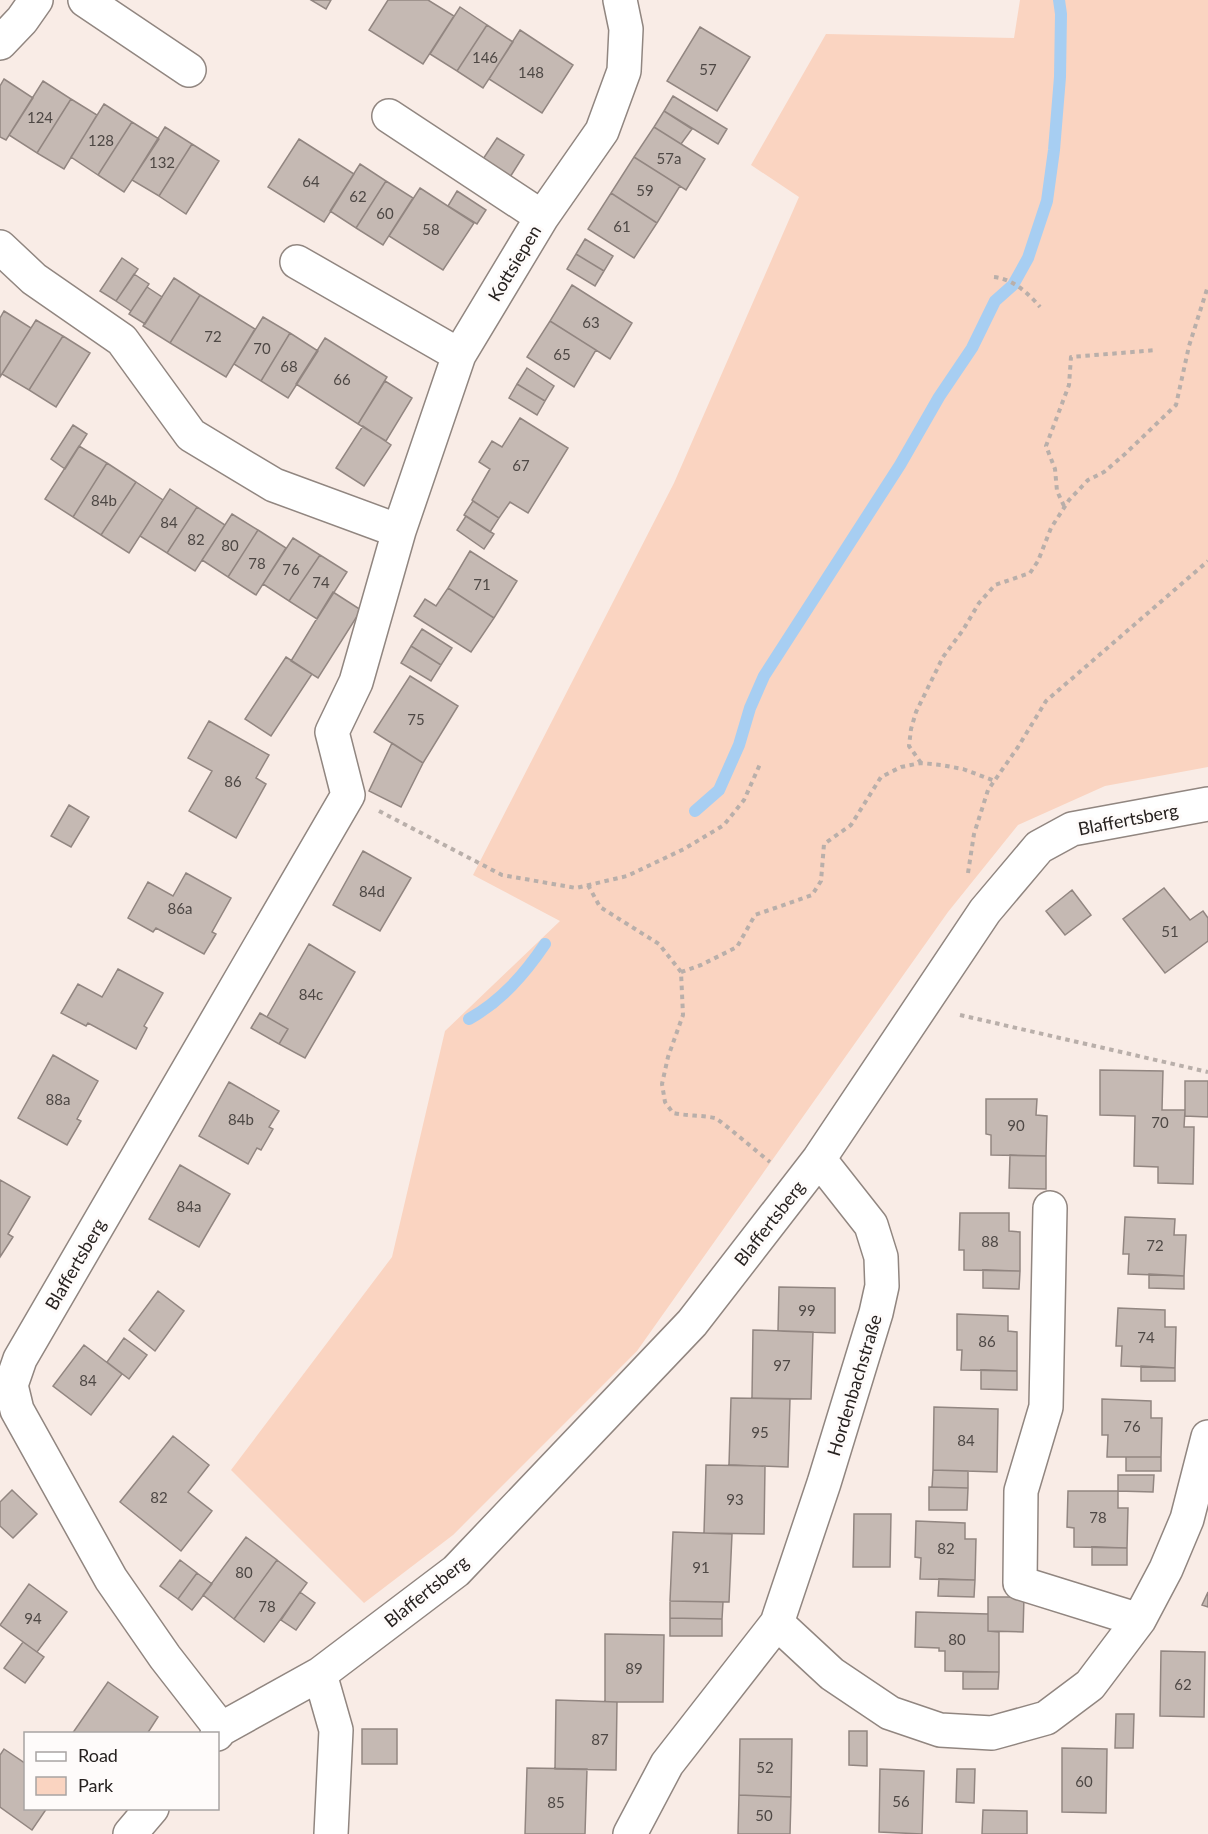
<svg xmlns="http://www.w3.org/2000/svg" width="1208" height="1834" font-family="Lato,sans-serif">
<rect width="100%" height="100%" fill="#f9ece6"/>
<path fill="#fad4c1" d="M1020,0h188v767l-103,19 -87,39 -70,87 -311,439 -184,184 -89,68 -133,-133 161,-213 53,-226 115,-110 -87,-46 201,-392 125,-286 -48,-32 75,-131 188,4z"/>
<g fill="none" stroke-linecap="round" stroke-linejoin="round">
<path stroke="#a7cef2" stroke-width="12" d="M695,811l24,-21 20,-45 11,-37 14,-32 136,-211 39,-68 33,-49 23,-47 18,-16 15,-27 19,-57 7,-51 6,-73 1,-63 -2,-14
M469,1019c32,-18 55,-44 76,-75"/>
</g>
<path fill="#c5b9b3" stroke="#928681" stroke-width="1.5" d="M311,0h20l-5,9z
M388,0h40l26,16 -31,48 -54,-34z
M460,7l27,18 -30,46 -27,-17z
M487,25l26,17 -30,46 -26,-17z
M700,27l50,30 -33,54 -50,-30z
M520,30l53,35 -31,48 -53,-34z
M4,79l29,19 -27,42 -6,-3v-51z
M43,81l28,18 -34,54 -28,-18z
M673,96l54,33 -9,15 -54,-33z
M71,99l26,16 -33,54 -27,-16z
M104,104l28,18 -34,53 -27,-18z
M664,111l28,18 -11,15 -27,-17z
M132,122l27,17 -35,53 -26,-17z
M165,127l27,17 -33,52 -27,-16z
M654,127l51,32 -19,31 -52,-33z
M497,138l27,17 -19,30 -28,-17z
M299,139l55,35 -30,48 -56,-35z
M192,144l27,17 -33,53 -27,-18z
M634,157l46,29 -23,37 -46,-30z
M360,164l26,17 -30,47 -26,-17z
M386,181l27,17 -30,47 -27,-17z
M420,188l54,35 -31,47 -54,-34z
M457,191l29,19 -9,14 -29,-18z
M611,193l46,30 -23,35 -46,-29z
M585,239l28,17 -9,15 -28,-17z
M576,254l28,17 -9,15 -28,-17z
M122,258l16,11 -22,32 -16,-10z
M134,274l15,10 -18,27 -15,-10z
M174,278l26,17 -30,48 -27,-17z
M572,285l60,38 -22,36 -60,-38z
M147,287l15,10 -17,27 -16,-10z
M200,295l55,34 -29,48 -56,-34z
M4,311l27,17 -31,49v-59z
M263,317l27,16 -29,48 -27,-17z
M36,320l27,16 -34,54 -27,-16z
M550,321l46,29 -22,37 -47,-30z
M290,333l28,18 -30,47 -27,-17z
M63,336l27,17 -34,54 -27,-17z
M325,338l62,39 -29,47 -62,-40z
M527,368l27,18 -9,15 -28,-17z
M385,381l27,17 -26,43 -28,-17z
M517,384l28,17 -8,14 -28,-17z
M520,418l48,30 -40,65 -18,-11 -11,16 -27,-18 18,-31 -11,-7 13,-21 10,6z
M73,425l14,9 -22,35 -14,-10z
M363,426l28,19 -27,41 -28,-18z
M79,446l28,17 -34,54 -28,-18z
M107,463l29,19 -35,53 -28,-18z
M136,482l27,18 -34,53 -28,-18z
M170,489l27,18 -30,46 -27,-17z
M473,501l26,17 -9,14 -26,-17z
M197,507l28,18 -30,46 -28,-18z
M232,514l26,16 -30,47 -26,-17z
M466,516l28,18 -10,15 -27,-19z
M258,530l28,18 -30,47 -28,-18z
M293,538l27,17 -31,46 -26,-17z
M470,551l47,30 -23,37 -46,-30z
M320,555l27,17 -30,47 -28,-18z
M448,588l46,30 -23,34 -57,-36 11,-17 11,7z
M333,592l28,18 -43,68 -27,-17z
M422,629l30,19 -11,17 -30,-19z
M411,646l30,19 -10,16 -30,-18z
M286,657l26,17 -41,62 -26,-17z
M410,676l48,30 -35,57 -49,-31z
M209,721l60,34 -13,23 10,6 -30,54 -47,-27 23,-40 -24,-13z
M392,743l31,20 -22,44 -32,-16z
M69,805l20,12 -18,30 -20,-11z
M363,851l48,27 -31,53 -47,-26z
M186,873l45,25 -19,34 4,2 -12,20 -48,-26 -3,4 -25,-14 20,-36 25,14z
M1164,888l26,32 13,-9 5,7v23l-43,32 -42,-54z
M1072,890l19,25 -26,20 -19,-24z
M309,944l46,28 -50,86 -26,-14 9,-15 -21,-12z
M118,969l45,24 -19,33 3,2 -11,21 -48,-26 -2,3 -25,-13 17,-29 24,13z
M260,1013l28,16 -9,15 -28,-16z
M53,1055l45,26 -21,38 4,2 -14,24 -49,-27z
M1100,1070l63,1 -1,39h23l-1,17h10l-1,57 -35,-1v-16l-24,-1 1,-50 -35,-1z
M1185,1081h23v36l-23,-1z
M229,1082l50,29 -10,16 4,2 -12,21 -4,-2 -9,16 -49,-28z
M986,1099h51l-1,16 11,1 -1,40 -55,-1v-20l-5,-1z
M1010,1155l36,1v33l-37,-1z
M180,1165l50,29 -31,53 -50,-28z
M0,1180l30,17 -22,37 5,3 -13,20z
M960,1213h49v18l11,1v39l-56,-1v-20h-5z
M1125,1217l50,2 -1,16h12l-2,41 -56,-2 1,-20h-6z
M983,1270l37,1 -1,18 -36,-1z
M1149,1274l35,2v13l-35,-1z
M779,1287l56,1v45l-57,-2z
M158,1291l26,20 -29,40 -26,-21z
M1118,1308l47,2v17h11l-1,41 -54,-2 1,-20h-6z
M957,1314l51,2v15l9,1v39l-56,-1 1,-20h-5z
M753,1330l60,2 -2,67 -59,-1z
M124,1338l23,17 -18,24 -22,-17z
M84,1345l38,29 -31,41 -38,-29z
M1141,1366l34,2v13h-34z
M981,1370l36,1v19l-36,-1z
M731,1398l59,1 -2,68 -59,-2z
M1102,1399l49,2v17h11l-1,39h-54l1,-22h-6z
M934,1407l64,2 -1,63 -64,-2z
M173,1436l36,29 -21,27 24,19 -31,40 -61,-49z
M1126,1457h35v14h-35z
M706,1465l59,1 -1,68 -60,-1z
M933,1470l35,1v17l-36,-1z
M1118,1475h36l-1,17 -35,-1z
M929,1487l39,1 -1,22h-38z
M12,1490l25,24 -24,24 -13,-12v-24z
M1068,1491h50v17h10l-1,40 -53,-1v-19l-7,-1z
M854,1514h37l-1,53h-37z
M916,1521l49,2v16h11l-1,41 -55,-1 1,-21 -6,-1z
M673,1532l59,2 -3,68 -59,-1z
M246,1537l31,23 -43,59 -31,-24z
M1092,1547l35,1v17h-35z
M180,1560l17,13 -19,26 -18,-13z
M277,1560l30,23 -43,59 -30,-23z
M197,1573l15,11 -20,26 -14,-11z
M939,1579l36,1 -1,17 -36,-1z
M29,1584l38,28 -30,40 -37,-27z
M300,1592l15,11 -19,27 -15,-10z
M1208,1592v15l-6,-2z
M988,1597h36l-1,35 -35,-1z
M670,1601l53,1 -1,17 -52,-1z
M916,1612l72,2v17l11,1v40l-54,-1v-20h-6v-3l-24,-1z
M670,1618l52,1v17h-52z
M605,1634l59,1 -1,67h-58z
M23,1642l21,15 -19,26 -21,-15z
M1161,1651l44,1 -1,65 -44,-1z
M963,1672h36l-1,17h-35z
M108,1682l50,35 -11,17h-75z
M556,1700l61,2 -1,68 -61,-1z
M1116,1714h18l-1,34h-18z
M362,1729h35v35h-35z
M849,1731h18v35l-18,-1z
M740,1739h52l-1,58 -52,-2z
M1062,1748l45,1 -1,64 -44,-1z
M4,1749l22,15v44h21l-15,22 -32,-23v-52z
M527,1768l60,1 -2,65h-60z
M880,1769l44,2 -2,63 -43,-2z
M957,1769h18l-1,34 -18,-1z
M739,1795l52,2 -1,37h-52z
M983,1810l44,1v23h-45z"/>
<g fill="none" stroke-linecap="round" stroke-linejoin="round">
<g stroke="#918680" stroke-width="36">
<path id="minor" d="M85,0l104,70
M0,43l22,-23 14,-20
M389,116l153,101
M0,247l34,32 88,61 69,95 83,50 125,46
M297,262l162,93
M819,1159l52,66 10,32 1,29 -6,27 -52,170 -47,140 55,51 58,39 50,17 52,3 54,-15 44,-33 49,-65 27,-51 21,-50 21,-82
M1050,1208l-4,199 -25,84 -1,92 119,37
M320,1674l16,56 -5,104
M221,1729l-56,-72 -54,-78 -94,-169 -6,-25 9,-26 328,-564 -16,-63 24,-50 43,-151 60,-176 83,-138 60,-86 22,-60 2,-42 -6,-29
M217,1734l4,-5 99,-55 136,-103 236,-248 127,-164 166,-248 54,-64 33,-18 136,-25
M130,1834l22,-26
M630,1834l37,-70 110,-141"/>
</g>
<path stroke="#b9afaa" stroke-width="4" stroke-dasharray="4.5 4.5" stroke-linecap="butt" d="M994,277c19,2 34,16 46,30
M1064,506l-7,-15 -2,-22 -9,-23 23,-61 2,-28 86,-7
M921,763l-12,-17 2,-17 5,-17 27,-55 20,-27 16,-27 16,-18 35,-12 8,-12 13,-33 18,-28 19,-20 16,-8 21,-18 51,-49 13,-59 19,-60
M379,811l123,64 74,13 51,-12 57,-27 40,-24 20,-25 17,-38
M968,873l6,-39 14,-44 30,-43 28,-46 162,-140
M588,885l12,22 59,37 22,28 2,43 -15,42 -6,27 3,18 8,11c14,3 28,2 42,5 4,1 47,38 55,44
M681,972l20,-7 36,-18 18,-32 57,-20 9,-14 3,-37 27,-19 30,-48 20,-10 20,-4 20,2 22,4 32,12
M960,1015l248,57"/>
<use href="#minor" stroke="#fff" stroke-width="33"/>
</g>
<g text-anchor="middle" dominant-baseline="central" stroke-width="6" stroke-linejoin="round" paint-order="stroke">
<g font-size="15" fill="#4e4845">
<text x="485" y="57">146</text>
<text x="708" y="69">57</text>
<text x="531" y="72">148</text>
<text x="40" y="117">124</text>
<text x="101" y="140">128</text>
<text x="669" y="158">57a</text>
<text x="162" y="162">132</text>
<text x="311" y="181">64</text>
<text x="645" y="190">59</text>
<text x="358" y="196">62</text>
<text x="385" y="213">60</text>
<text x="622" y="226">61</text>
<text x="431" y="229">58</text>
<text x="591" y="322">63</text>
<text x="213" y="336">72</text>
<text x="262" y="348">70</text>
<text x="562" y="354">65</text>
<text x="289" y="366">68</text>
<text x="342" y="379">66</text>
<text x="521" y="465">67</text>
<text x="104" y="500">84b</text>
<text x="169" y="522">84</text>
<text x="196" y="539">82</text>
<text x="230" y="545">80</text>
<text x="257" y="563">78</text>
<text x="291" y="569">76</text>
<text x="321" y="582">74</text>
<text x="482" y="584">71</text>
<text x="416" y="719">75</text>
<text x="233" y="781">86</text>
<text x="372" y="891">84d</text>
<text x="180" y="908">86a</text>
<text x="1170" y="931">51</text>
<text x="311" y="994">84c</text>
<text x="58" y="1099">88a</text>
<text x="241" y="1119">84b</text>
<text x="1160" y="1122">70</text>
<text x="1016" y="1125">90</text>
<text x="189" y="1206">84a</text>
<text x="990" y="1241">88</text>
<text x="1155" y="1245">72</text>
<text x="807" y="1310">99</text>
<text x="1146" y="1337">74</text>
<text x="987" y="1341">86</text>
<text x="782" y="1365">97</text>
<text x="88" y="1380">84</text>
<text x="1132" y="1426">76</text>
<text x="760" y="1432">95</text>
<text x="966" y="1440">84</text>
<text x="159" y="1497">82</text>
<text x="735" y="1499">93</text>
<text x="1098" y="1517">78</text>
<text x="946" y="1548">82</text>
<text x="701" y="1567">91</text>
<text x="244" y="1572">80</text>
<text x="267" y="1606">78</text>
<text x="33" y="1618">94</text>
<text x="957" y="1639">80</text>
<text x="634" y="1668">89</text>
<text x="1183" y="1684">62</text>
<text x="600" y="1739">87</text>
<text x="765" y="1767">52</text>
<text x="1084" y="1781">60</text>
<text x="901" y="1801">56</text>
<text x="556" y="1802">85</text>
<text x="764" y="1815">50</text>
</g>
<g font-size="18" fill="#272220" stroke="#fefbfa">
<text transform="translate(514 263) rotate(-59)">Kottsiepen</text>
<text transform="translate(1128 819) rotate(-11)">Blaffertsberg</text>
<text transform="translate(769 1223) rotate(-52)">Blaffertsberg</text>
<text transform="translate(75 1264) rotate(-60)">Blaffertsberg</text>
<text transform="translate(854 1385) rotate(-73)">Hordenbachstraße</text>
<text transform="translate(426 1591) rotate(-39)">Blaffertsberg</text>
</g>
</g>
<rect x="24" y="1732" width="195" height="78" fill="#fefbfa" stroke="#a8a4a3" stroke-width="1.5"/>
<rect x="36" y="1752" width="30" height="9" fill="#ffffff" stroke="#a8a4a3" stroke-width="1.5"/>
<text x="78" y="1762" font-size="18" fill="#272220">Road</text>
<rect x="36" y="1777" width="30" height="18" fill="#fad4c1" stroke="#a8a4a3" stroke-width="1.5"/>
<text x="78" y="1792" font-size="18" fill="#272220">Park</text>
</svg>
